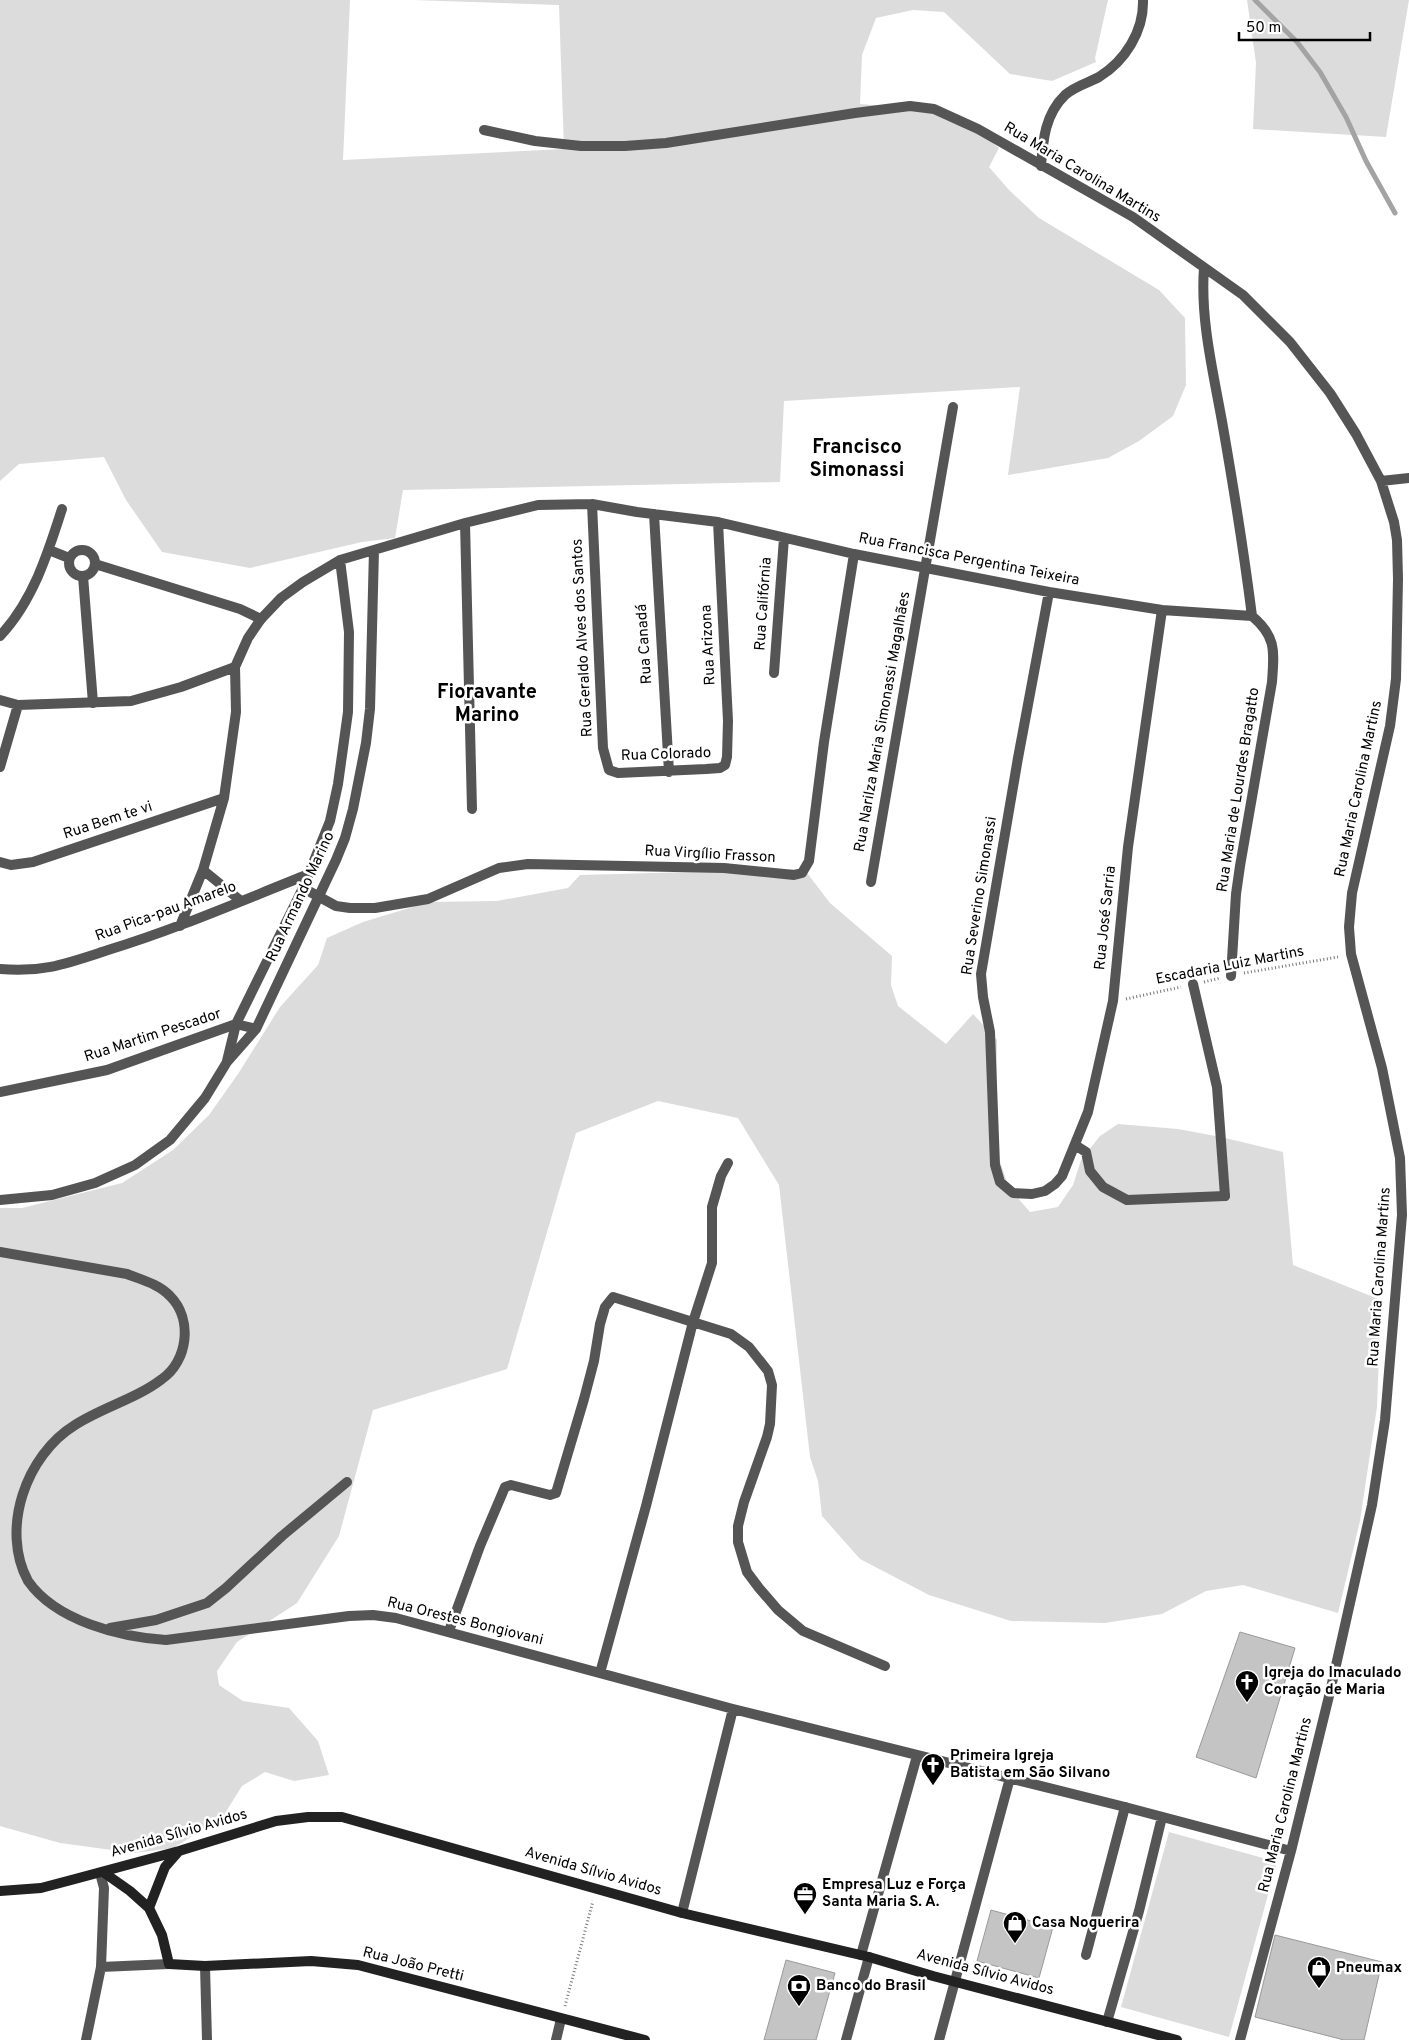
<svg xmlns="http://www.w3.org/2000/svg" width="1409" height="2040" font-family="Overpass,sans-serif">
<rect width="100%" height="100%" fill="#fff"/>
<path fill="#dcdcdc" d="M0,0h350l-7,160 221,-11 -5,-144 -146,-5h695l-13,58 1,4 -44,19 -42,-7 -66,-62 -31,-2 -37,8 -14,37 -2,49 87,7 28,18 24,19 -10,19 21,24 29,27 120,72 26,28 1,67 -13,31 -34,25 -31,17 -100,17 12,-88 -236,14 -4,81 -377,8 -8,48 -33,4 -112,26 -88,-16 -36,-52 -22,-43 -85,7 -19,17z
M1247,0h162l-23,137 -133,-8 3,-66z
M804,869l26,34 62,53 -1,29 7,21 48,38 27,-30 24,26 -1,110 13,38 21,24 28,-5 15,-22 8,-25 19,-24 18,-12 60,5 43,8 62,15 10,113 88,35 -4,107 -17,114 -22,92 -95,-28 -37,6 -44,23 -57,9 -94,-2 -82,-26 -69,-36 -38,-43 -4,-35 -8,-24 -31,-272 -41,-67 -80,-17 -82,32 -69,236 -134,41 -34,126 -42,67 -60,39 -20,29 2,14 24,16 46,7 29,33 11,34 -35,6 -29,-9 -23,14 -20,32 -49,30 -39,5 -74,-10 -60,-17v-618h22l100,-25 51,-33 36,-35 29,-41 42,-67 38,-42 9,-27 36,-16 66,-20 68,-1 71,-13 12,-13z
M1169,1832l108,30 -48,175 -108,-30z"/>
<g fill="none" stroke-linecap="round" stroke-linejoin="round">
<path stroke="#a3a3a3" stroke-width="5" d="M1255,0l42,42 23,30 26,45 20,44 29,52"/>
</g>
<path fill="#c4c4c4" stroke="#999" d="M1240,1632l55,16 -39,130 -60,-21z
M991,1910l62,17 -14,51 -62,-17z
M1275,1935l107,27 -18,78h-20l-89,-23z
M786,1960l49,13 -19,67h-52z"/>
<g fill="none" stroke-linecap="round" stroke-linejoin="round">
<path stroke="#777" stroke-width="3" stroke-dasharray="1 2.5" stroke-linecap="butt" d="M1244,973l94,-16
M1204,982l16,-4
M1126,999l55,-12
M565,2006l28,-105"/>
<path stroke="#555" stroke-width="10" d="M69 563a13 13 0 1 1 26 0a13 13 0 1 1-26 0Z
M49,550l20,8
M95,564l145,45 21,10
M83,576l10,127
M0,636c33,-35 48,-83 62,-127
M1193,984l24,103 8,109
M100,1873l4,15 -3,79
M1086,1955l39,-148
M846,2040l23,-83"/>
<path stroke="#555" stroke-width="10" d="M484,130l51,11 46,5h44l41,-3 189,-30 55,-7 24,3 44,20 155,88 110,78 47,47 40,51 26,41 25,47 13,41 3,18 1,39 -2,100 -6,47 -38,167 -3,34 2,27 31,114 18,90 2,57 -17,205 -13,85 -42,187 -39,159 -51,189
M1041,166c2,-26 4,-52 24,-71 10,-9 23,-12 34,-18 26,-16 45,-46 44,-77
M1204,268c-4,53 10,107 19,159 11,63 21,126 29,189
M1381,481l28,-3
M592,504l11,244 6,22 9,3 88,-4 14,-1 5,-3 2,-8 1,-36 -10,-199
M654,514l15,258
M465,523l7,286
M1049,592l-31,166 -37,216 2,23 7,35 5,133 5,17 13,11 19,1 13,-3 10,-7 7,-8 26,-64 25,-111 15,-154 34,-237
M774,673l10,-135
M0,700l18,5 113,-4 50,-14 54,-20
M0,767l18,-62
M0,862l11,3 22,-3 191,-64
M203,870l38,31
M871,882l82,-475
M303,888l33,18 14,2h25l53,-9 71,-31 29,-4 196,4 70,7 8,-2 7,-12 15,-119 30,-188
M180,926l23,-56 21,-72 12,-86 -1,-45 13,-29 13,-19 20,-21 22,-16 37,-22 125,-37 73,-18 54,-1 45,8 81,10 136,32 195,38 113,18 90,6
M0,969c43,4 68,-6 108,-19 69,-21 135,-50 201,-76
M1231,976l5,-82 4,-28 32,-184c2,-30 5,-45 -20,-66
M227,1061l9,-37 67,-136 27,-67 8,-37 10,-72 1,-80 -9,-72
M0,1092l107,-22 129,-46 20,5
M1075,1145l11,7 4,19 13,16 24,13 98,-4
M0,1200l52,-5 43,-12 40,-18 35,-25 35,-42 22,-36 29,-33 80,-169 9,-22 8,-29 13,-66 4,-34 4,-159
M0,1252l127,22c15,6 32,10 43,22 23,23 18,65 -8,83 -26,20 -59,28 -87,46 -49,30 -75,104 -47,156 28,40 92,56 138,59l183,-24 24,-1 23,3 337,91 392,98 166,44
M110,1628l46,-8 51,-17 19,-15 56,-52 65,-54
M449,1631l31,-85 25,-59 6,-2 39,10 6,-2 28,-94 10,-38 6,-37 5,-17 8,-10 118,37 18,13 19,24 4,14 -2,39 -3,13 -23,65 -6,24v16l9,30 12,16 19,22 25,21 82,35
M600,1673l46,-167 47,-184 19,-59v-56l9,-31 7,-13
M682,1913l51,-204
M861,1955l56,-199
M205,1966l2,74
M1107,2022l32,-111 23,-94
M86,2040l15,-73 68,-3
M556,2040l5,-21
M939,2040l71,-262"/>
<path stroke="#222" stroke-width="10" d="M179,1851l-14,16 -16,41 13,27 7,29 36,2 106,-5 47,4 287,75
M103,1872l27,19 19,17
M0,1891l41,-3 34,-9 104,-28 97,-30 32,-4h34l340,96 187,44 64,19 244,64"/>
</g>
<defs>
<g id="church-pin" transform="scale(1.25)"><path d="M0 17L-7.5 6A9.5 9.5 0 1 1 7.5 6Z" fill="#000" stroke="#fff"/><path d="M-1.2-6h2.4v3.5h3.3v2.4h-3.3V6h-2.4V-.1h-3.3v-2.4h3.3Z" fill="#fff"/></g>
<g id="office-pin" transform="scale(1.25)"><path d="M0 17L-7.5 6A9.5 9.5 0 1 1 7.5 6Z" fill="#000" stroke="#fff"/><path d="M-6-3h4V-5.5h4V-3h4V5H-6ZM-1-4.5V-3h2v-1.5ZM-6 0V1H6V0Z" fill="#fff"/></g>
<g id="shop-pin" transform="scale(1.25)"><path d="M0 17L-7.5 6A9.5 9.5 0 1 1 7.5 6Z" fill="#000" stroke="#fff"/><path d="M-5-2.5h2.3a2.7 3.5 0 0 1 5.4 0H5L5.5 6h-11ZM-1.5-2.5h3a1.5 2.3 0 0 0-3 0Z" fill="#fff"/></g>
<g id="bank-pin" transform="scale(1.25)"><path d="M0 17L-7.5 6A9.5 9.5 0 1 1 7.5 6Z" fill="#000" stroke="#fff"/><path d="M-6-4H6V4H-6ZM0-2.3a2.3 2.3 0 1 0 0 4.6a2.3 2.3 0 1 0 0-4.6Z" fill="#fff"/></g>
</defs>
<g fill-rule="evenodd">
<use href="#church-pin" x="1247" y="1682"/>
<use href="#church-pin" x="933" y="1765"/>
<use href="#office-pin" x="805" y="1894"/>
<use href="#shop-pin" x="1015" y="1923"/>
<use href="#shop-pin" x="1319" y="1968"/>
<use href="#bank-pin" x="799" y="1986"/>
</g>
<g text-anchor="middle" dominant-baseline="central" stroke-width="5" stroke-linejoin="round" paint-order="stroke">
<g font-size="15" fill="#000" stroke="#fff">
<text transform="translate(1082 173) rotate(31)">Rua Maria Carolina Martins</text>
<text transform="translate(969 560) rotate(11)">Rua Francisca Pergentina Teixeira</text>
<text transform="translate(764 604) rotate(-86)">Rua Califórnia</text>
<text transform="translate(583 638) rotate(-93)">Rua Geraldo Alves dos Santos</text>
<text transform="translate(645 644) rotate(-94)">Rua Canadá</text>
<text transform="translate(709 645) rotate(-93)">Rua Arizona</text>
<text transform="translate(883 722) rotate(-80)">Rua Narilza Maria Simonassi Magalhães</text>
<text transform="translate(666 755) rotate(-2)">Rua Colorado</text>
<text transform="translate(1359 789) rotate(-78)">Rua Maria Carolina Martins</text>
<text transform="translate(1239 790) rotate(-81)">Rua Maria de Lourdes Bragatto</text>
<text transform="translate(108 821) rotate(-18)">Rua Bem te vi</text>
<text transform="translate(710 855) rotate(3)">Rua Virgílio Frasson</text>
<text transform="translate(980 896) rotate(-81)">Rua Severino Simonassi</text>
<text transform="translate(301 897) rotate(-65)">Rua Armando Marino</text>
<text transform="translate(166 912) rotate(-20)">Rua Pica-pau Amarelo</text>
<text transform="translate(1106 918) rotate(-84)">Rua José Sarria</text>
<text transform="translate(1230 966) rotate(-11)">Escadaria Luiz Martins</text>
<text transform="translate(153 1036) rotate(-18)">Rua Martim Pescador</text>
<text transform="translate(1380 1277) rotate(-86)">Rua Maria Carolina Martins</text>
<text transform="translate(465 1622) rotate(14)">Rua Orestes Bongiovani</text>
<text transform="translate(1286 1805) rotate(-76)">Rua Maria Carolina Martins</text>
<text transform="translate(179 1834) rotate(-16)">Avenida Sílvio Avidos</text>
<text transform="translate(593 1872) rotate(16)">Avenida Sílvio Avidos</text>
<text transform="translate(413 1965) rotate(14)">Rua João Pretti</text>
<text transform="translate(985 1973) rotate(15)">Avenida Sílvio Avidos</text>
</g>
<g font-size="15" font-weight="bold" fill="#000" stroke="#fff" text-anchor="start">
<text x="1264" y="1673">Igreja do Imaculado<tspan x="1264" dy="17">Coração de Maria</tspan></text>
<text x="950" y="1756">Primeira Igreja<tspan x="950" dy="17">Batista em São Silvano</tspan></text>
<text x="822" y="1885">Empresa Luz e Força<tspan x="822" dy="17">Santa Maria S. A.</tspan></text>
<text x="1032" y="1923">Casa Noguerira</text>
<text x="1336" y="1968">Pneumax</text>
<text x="816" y="1986">Banco do Brasil</text>
</g>
<g font-size="20" font-weight="bold" fill="#000" stroke="#fff">
<text x="857" y="448">Francisco<tspan x="857" dy="23">Simonassi</tspan></text>
<text x="487" y="693">Fioravante<tspan x="487" dy="23">Marino</tspan></text>
</g>
</g>
<path d="M1239 32v8h131v-8" fill="none" stroke="#000000" stroke-width="2.5"/>
<text x="1246" y="32" font-size="15" fill="#000000" stroke="#ffffff" stroke-width="4" paint-order="stroke">50 m</text>
</svg>
